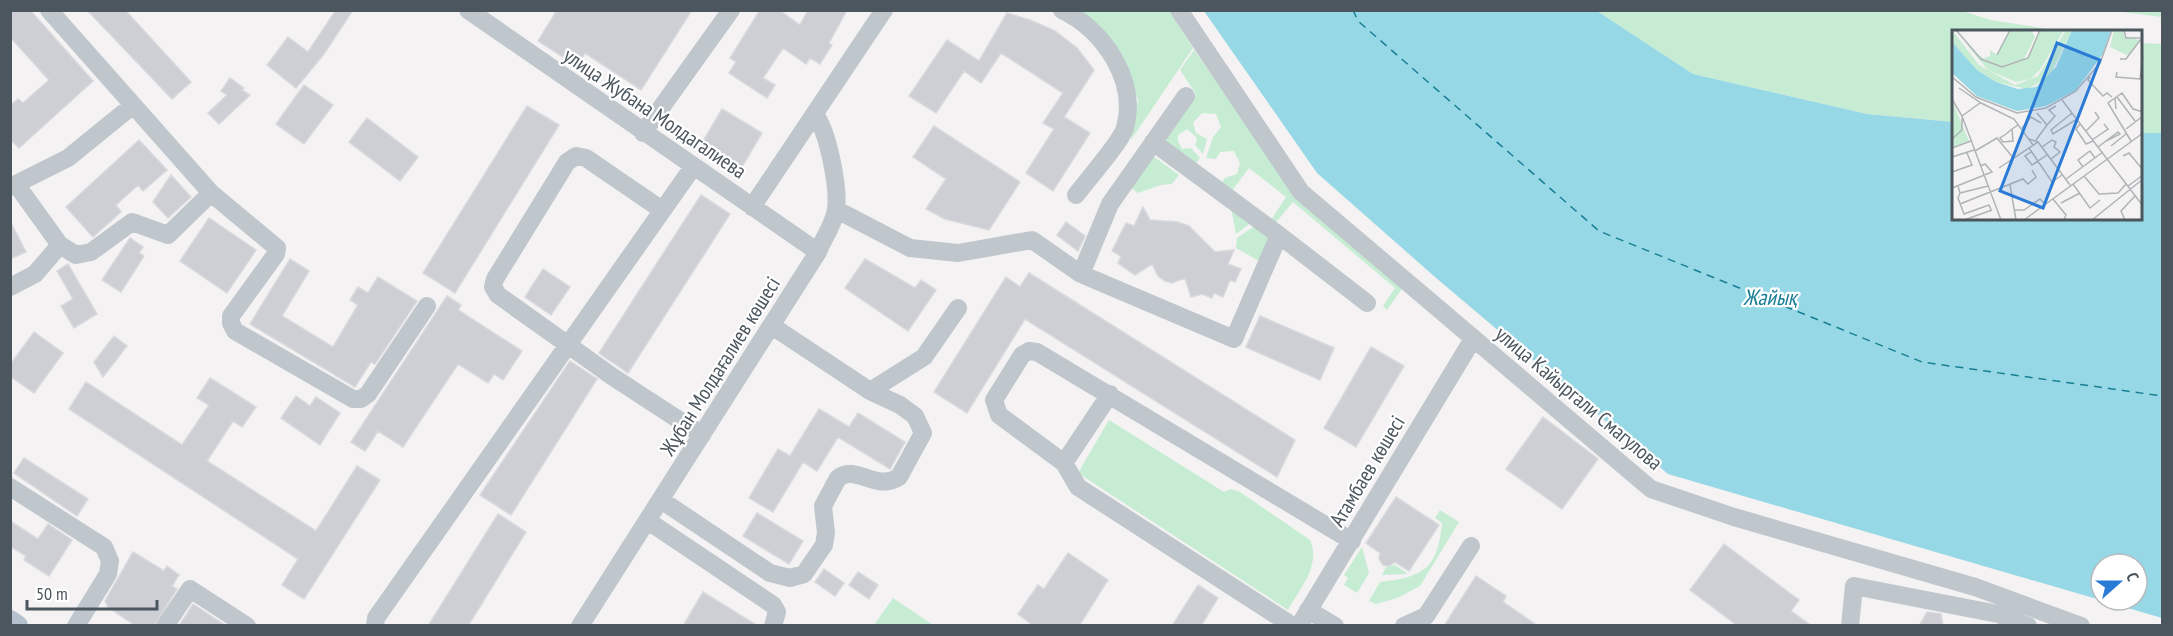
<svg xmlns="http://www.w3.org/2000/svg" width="2173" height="636" font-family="'PT Sans Narrow',sans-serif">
<rect width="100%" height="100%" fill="#f4f2f2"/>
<path fill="#c6edd3" d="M1084,10l85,1 24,37 -62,92 7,-40 -12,-35 -45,-51z
M1959,10l32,10 70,11 -107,1v90l-87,-8 -174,-40 -96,-63z
M2114,11h48v6z
M2142,43l20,1v89h-20z
M1194,50l108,151 102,85 -17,24 -4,-4 12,-18 -102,-86 -20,24 -4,-3 17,-26 -37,-29 -18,24 -10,-8 4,-6 12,-4 3,-11 -6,-12 -14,1 -4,7 -10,-1 7,-21 8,-10 -5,-13 -14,-1 -9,10 3,10 11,6 -4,15 -8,-9 2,-4 -1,-4 -9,-8 -9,6v6l4,8 9,-1 9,10 -4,5 -32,-21 32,-48 -16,-24z
M1153,156l26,19 -7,9 -11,1 -23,8 -7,-5z
M1231,208l21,14 -16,12z
M1256,225l13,14 -10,22 -23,-13 1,-10z
M1109,420l115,72 7,-3 9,3 70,48c11,25 -9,47 -22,70l-210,-137z
M1440,510l19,12 -39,64 -23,12 -21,6 -7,-3 11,-19c43,-5 58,-13 62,-59l-7,-5z
M1362,547l7,26 -12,20 -13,-8 4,-7 -4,-3z
M1395,565l13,9 -26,1 4,-8z
M893,598l40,27h-59z"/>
<path fill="#97d8e6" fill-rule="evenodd" d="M1204,11h393l96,63 174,40 87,8v97h188v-86h20v485l-494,-144 -233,-197 -118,-104zM2101,564h36v36h-36z"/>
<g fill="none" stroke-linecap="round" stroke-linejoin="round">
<path stroke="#187f94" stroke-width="1.5" stroke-dasharray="8 6" stroke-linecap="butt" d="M1353,10l5,11 241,210 323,131 240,34"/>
</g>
<path fill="#cdcfd4" stroke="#d7d9dd" stroke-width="1.5" d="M10,10h20l63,71 -74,67 -9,-9v-33l8,-7 5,4 26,-23 -39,-43z
M87,10h38l66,72 -19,17z
M336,10h17l-29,44 -28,34 -29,-23 21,-28 20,15z
M557,10h135l-51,80 -56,-37 -8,13 -39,-25z
M760,10h19l21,15 8,-15h39l-18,33 3,2 -12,19 -10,-6 -4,6 -23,-16 -20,30 12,7 -8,13 -38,-25 7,-11 -6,-4z
M1007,13l23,7 25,11 22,17 17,22 -30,47 26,16 -37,58 -27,-18 28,-44 -11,-6 20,-30 -62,-40 -20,30 -17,-12 -28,42 -27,-17 38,-56 32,21z
M230,78l14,10 -2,2 8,5 -31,29 -11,-11 19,-18 -6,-4z
M304,85l29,20 -29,39 -28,-20z
M527,106l32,19 -104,168 -32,-20z
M722,109l40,24 -20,34 -40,-24z
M367,118l51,39 -18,24 -51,-39z
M934,126l86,56 -31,48 -44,-11 -19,-10 20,-30 -33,-22z
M139,140l28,30 -24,21 -5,-6 -22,20 5,7 -28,25 -27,-30z
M171,175l20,22 -23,21 -15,-16z
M701,195l29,19 -102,159 -29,-20z
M1143,207l7,13 27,2 12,4 26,26 19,-2 -6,14 13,5 -6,13 -5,-2 -7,17 -9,-4 -2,5 -10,-4 -11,3 -6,-19 -13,5 -7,-2 -7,-5 -6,-12 -17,11 -17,-12 3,-7 -9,-5 14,-28 8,3z
M209,218l47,32 -29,43 -47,-32z
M10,221l16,31 -16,7z
M1066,222l19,14 -7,15 -21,-16z
M130,238l13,9 -4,6 5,3 -23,36 -19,-12z
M290,259l19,12 -27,45 51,31 25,-42 -8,-5 8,-13 10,6 10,-16 39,24 -42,63 -4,-2 -16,25 -105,-63z
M865,259l50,29 6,-8 15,10 -28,41 -63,-43z
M68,264l29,50 -23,14 -13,-22 12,-7 -16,-28z
M543,269l27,18 -19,28 -26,-18z
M1029,273l266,167 -18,37 -252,-158 -58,94 -33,-21 72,-115 14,10z
M447,296l14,9 -3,5 64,41 -19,29 -9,-6 -6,9 -30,-19 -55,83 -25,-16 -13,20 -14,-9z
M1260,316l74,32 -14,32 -74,-33z
M34,332l29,21 -29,40 -24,-17v-11z
M114,336l13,10 -24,31 -9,-15z
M1371,347l33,19 -48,81 -32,-19z
M570,361l27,18 -86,136 -31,-20z
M210,378l46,29 -14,20 -9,-6 -26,40 109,70 41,-65 23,14 -76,119 -22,-14 16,-26 -229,-150 17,-27 96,63 27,-40 -12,-7z
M296,396l14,10 6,-9 24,16 -20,32 -39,-27z
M819,409l30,18 9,-14 47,29 -15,27 -52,-32 -21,34 -14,-9 -30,50 -24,-14 29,-49 12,7z
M1543,417l55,42 -36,50 -56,-40z
M24,458l64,41 -11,17 -63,-43z
M1396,497l43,28 -30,46 -14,-9 -6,4 -6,-1 -4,-6 1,-6 -14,-10z
M757,513l46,28 -14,23 -46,-28z
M498,514l28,18 -58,94h-40z
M10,521l28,18 10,-15 24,16 -23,36 -25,-16 2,-4 -16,-10z
M1724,544l75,56 -8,11 21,15h-74l-48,-36z
M133,552l31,19 3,-5 12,9 -7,11 5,3 -23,37h-18l-28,-19 -3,-6z
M1068,553l40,27 -29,46h-45l-16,-12 20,-29 6,4z
M824,569l20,14 -9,13 -20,-14z
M858,572l20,13 -9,14 -20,-14z
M1476,576l30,20 -3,6 35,24h-94z
M1198,585l20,13 -17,28h-29z
M703,592l55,34h-75z
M193,604l33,22h-47z
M1927,612l14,2 2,12h-24z"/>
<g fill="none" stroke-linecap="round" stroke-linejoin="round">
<path stroke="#bfc7cd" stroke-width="18" d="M49,10l162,183 66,55 -1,6 -45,62v7l4,8 118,68h8l7,-5 59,-88
M468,10l350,242
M1062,10c42,20 76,71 63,118 -4,14 -38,52 -49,67
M1179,10l122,182 350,297 83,28 241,70 106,39
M643,133l88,-123
M1153,142l126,93
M16,184l44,61 16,10 15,-3 41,-30 36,13 43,-42
M10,187l58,-29 64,-52
M752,207l132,-197
M662,210l-76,-52 -10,-2 -9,6 -72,117 -2,8 5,8 115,82 89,58
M837,210l73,38 48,5 74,-13 49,34 29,-70 76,-108
M1081,274l153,65 45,-104 88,68
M10,287l25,-13 25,-29
M870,391l54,-34 34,-49
M1064,463l46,-69
M10,487l94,60 6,14 -2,13 -32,52
M661,500l109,73 20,5 14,-4 20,-29 2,-12 -3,-27 15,-28c18,-14 38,14 61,-1l24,-44 -8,-17 -15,-11 -30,-14 -98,-65
M648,521l125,84 4,7 -4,14
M1308,610l27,16
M165,626l25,-37 57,37
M375,626l1,-8 317,-451
M580,626l238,-374c5,-13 17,-30 18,-43 3,-21 -8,-78 -21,-94
M1293,626l-215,-139 -14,-24 -65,-48 -5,-15 28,-45 7,-4 8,1 315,189
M1299,626l174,-287
M1404,626l22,-10 45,-70
M1850,626l4,-40 144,28 30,12"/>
<path stroke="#b5c2ce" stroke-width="22" d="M10,621l7,5"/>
</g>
<g text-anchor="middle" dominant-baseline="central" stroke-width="4.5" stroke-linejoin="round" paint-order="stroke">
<g font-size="21" fill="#4b565e" stroke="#fff">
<text transform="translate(655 113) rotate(34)">улица Жубана Молдагалиева</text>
<text transform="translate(720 366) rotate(-58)">Жұбан Молдағалиев көшесі</text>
<text transform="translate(1579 398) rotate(40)">улица Кайыргали Смагулова</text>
<text transform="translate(1367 471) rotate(-59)">Атамбаев көшесі</text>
</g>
<g font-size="22" font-style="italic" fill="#187f94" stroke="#fff">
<text x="1770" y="297">Жайық</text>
</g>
</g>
<g transform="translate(1952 30)">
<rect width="190" height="190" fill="#f4f2f2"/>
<path d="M0,0l27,35 36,20 23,-9 28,-46h6l-23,48 -22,11 -31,-7 -19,-12 -25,-28zM58,0h21l4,7 -11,22 -22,8 26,-9 12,-28h24l-24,40 -10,9 -14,3 -28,-12 -21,-25 24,20 -7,-7 6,-2v-6l7,5zM162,0h10v6l15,4 -10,16 -19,-9zM0,71l17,40 -17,6z" fill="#c6edd3"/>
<path d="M120,0h39l-8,24 -27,36 -30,16 -29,5 -40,-15 -25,-23v-31l25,28 19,12 22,7 18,-2 20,-20z" fill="#97d8e6"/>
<path fill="none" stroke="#97d8e6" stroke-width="3" d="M0,26l15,19 27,20 22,6 21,-2 20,-11 18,-18 17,-40"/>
<path fill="none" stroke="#b0b4b7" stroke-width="1.5" d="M4,0l25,29 21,8 26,-9 12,-28M172,0l2,8h14M45,25l13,-25M168,29h6l15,-20M165,42l-1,5 24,2 3,-24M0,47l24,20 41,16 29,-5 30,-17 24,-28 12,-33M138,47l-2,3 15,16 4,-3 5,4M7,58l22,15 33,16 19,26M165,67l18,24M163,68l-7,5 23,38M0,69l10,17 39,104M110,70l81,106M164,79l-1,-11 7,-5 11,16 10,3M120,83l-21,17 2,4 24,-15M10,86l18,-13M128,94l-4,5 10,15 7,-3M95,95l8,-9 -6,-6 7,-4M70,98l9,-11 10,6M60,99l1,12 -10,1 -3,-4 6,-4 6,-5 6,-4M174,99l17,-13M134,101l13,-13 -4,-6M0,109l10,-9v-12M77,109l9,3 32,43M84,110l11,-15 -10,-12M140,110l16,-11 -4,-5M159,116l15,-12M90,117l10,-7 4,2 -2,5 6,5 -9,7M146,117l20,-15 2,2 -14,7M0,118l19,-7M77,118l23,34 10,-7M23,121l22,-13 17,21M79,122l-6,4 7,9 15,-10M171,126l6,-3 14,17M0,127l22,-7M131,137l-5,-7 12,-9 5,7M47,138l39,-26M0,142l20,-7 -5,-12M132,146l15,18 19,-1 8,-9M114,149l37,-27M121,154l17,24 10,-8M58,155l6,35M6,156l2,7 28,-7M176,156l15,-11M0,158l40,-16 -7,-8 -5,2M8,163l-2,5 6,16 25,-9 2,5M101,169l13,16 -2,5M109,173l19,-10M8,174l63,-25 5,5 8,-7 -4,-7M62,180h10l16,-11 5,5M12,190l28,-10M72,190l119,-87M140,190l51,-41M173,190l-4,-9 14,-15"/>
<path fill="#2a7bd6" fill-opacity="0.15" stroke="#2a7bd6" stroke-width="3" d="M105,13l43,17 -57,148 -43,-17z"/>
<rect width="190" height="190" fill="none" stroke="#4b565e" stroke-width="3"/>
</g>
<rect width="2173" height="636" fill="none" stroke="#4b565e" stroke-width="24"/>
<g transform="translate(2119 582) rotate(69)"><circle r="28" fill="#ffffff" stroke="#b7bbbf" stroke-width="1.5"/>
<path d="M0-4.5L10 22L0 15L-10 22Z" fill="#2a7bd6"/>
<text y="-9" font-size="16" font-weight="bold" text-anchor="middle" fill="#4b565e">С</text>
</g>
<path d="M27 600v9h130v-9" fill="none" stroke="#4b565e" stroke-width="3"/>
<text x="36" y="600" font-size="18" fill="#4b565e" stroke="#ffffff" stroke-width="4.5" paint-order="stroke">50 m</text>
</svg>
